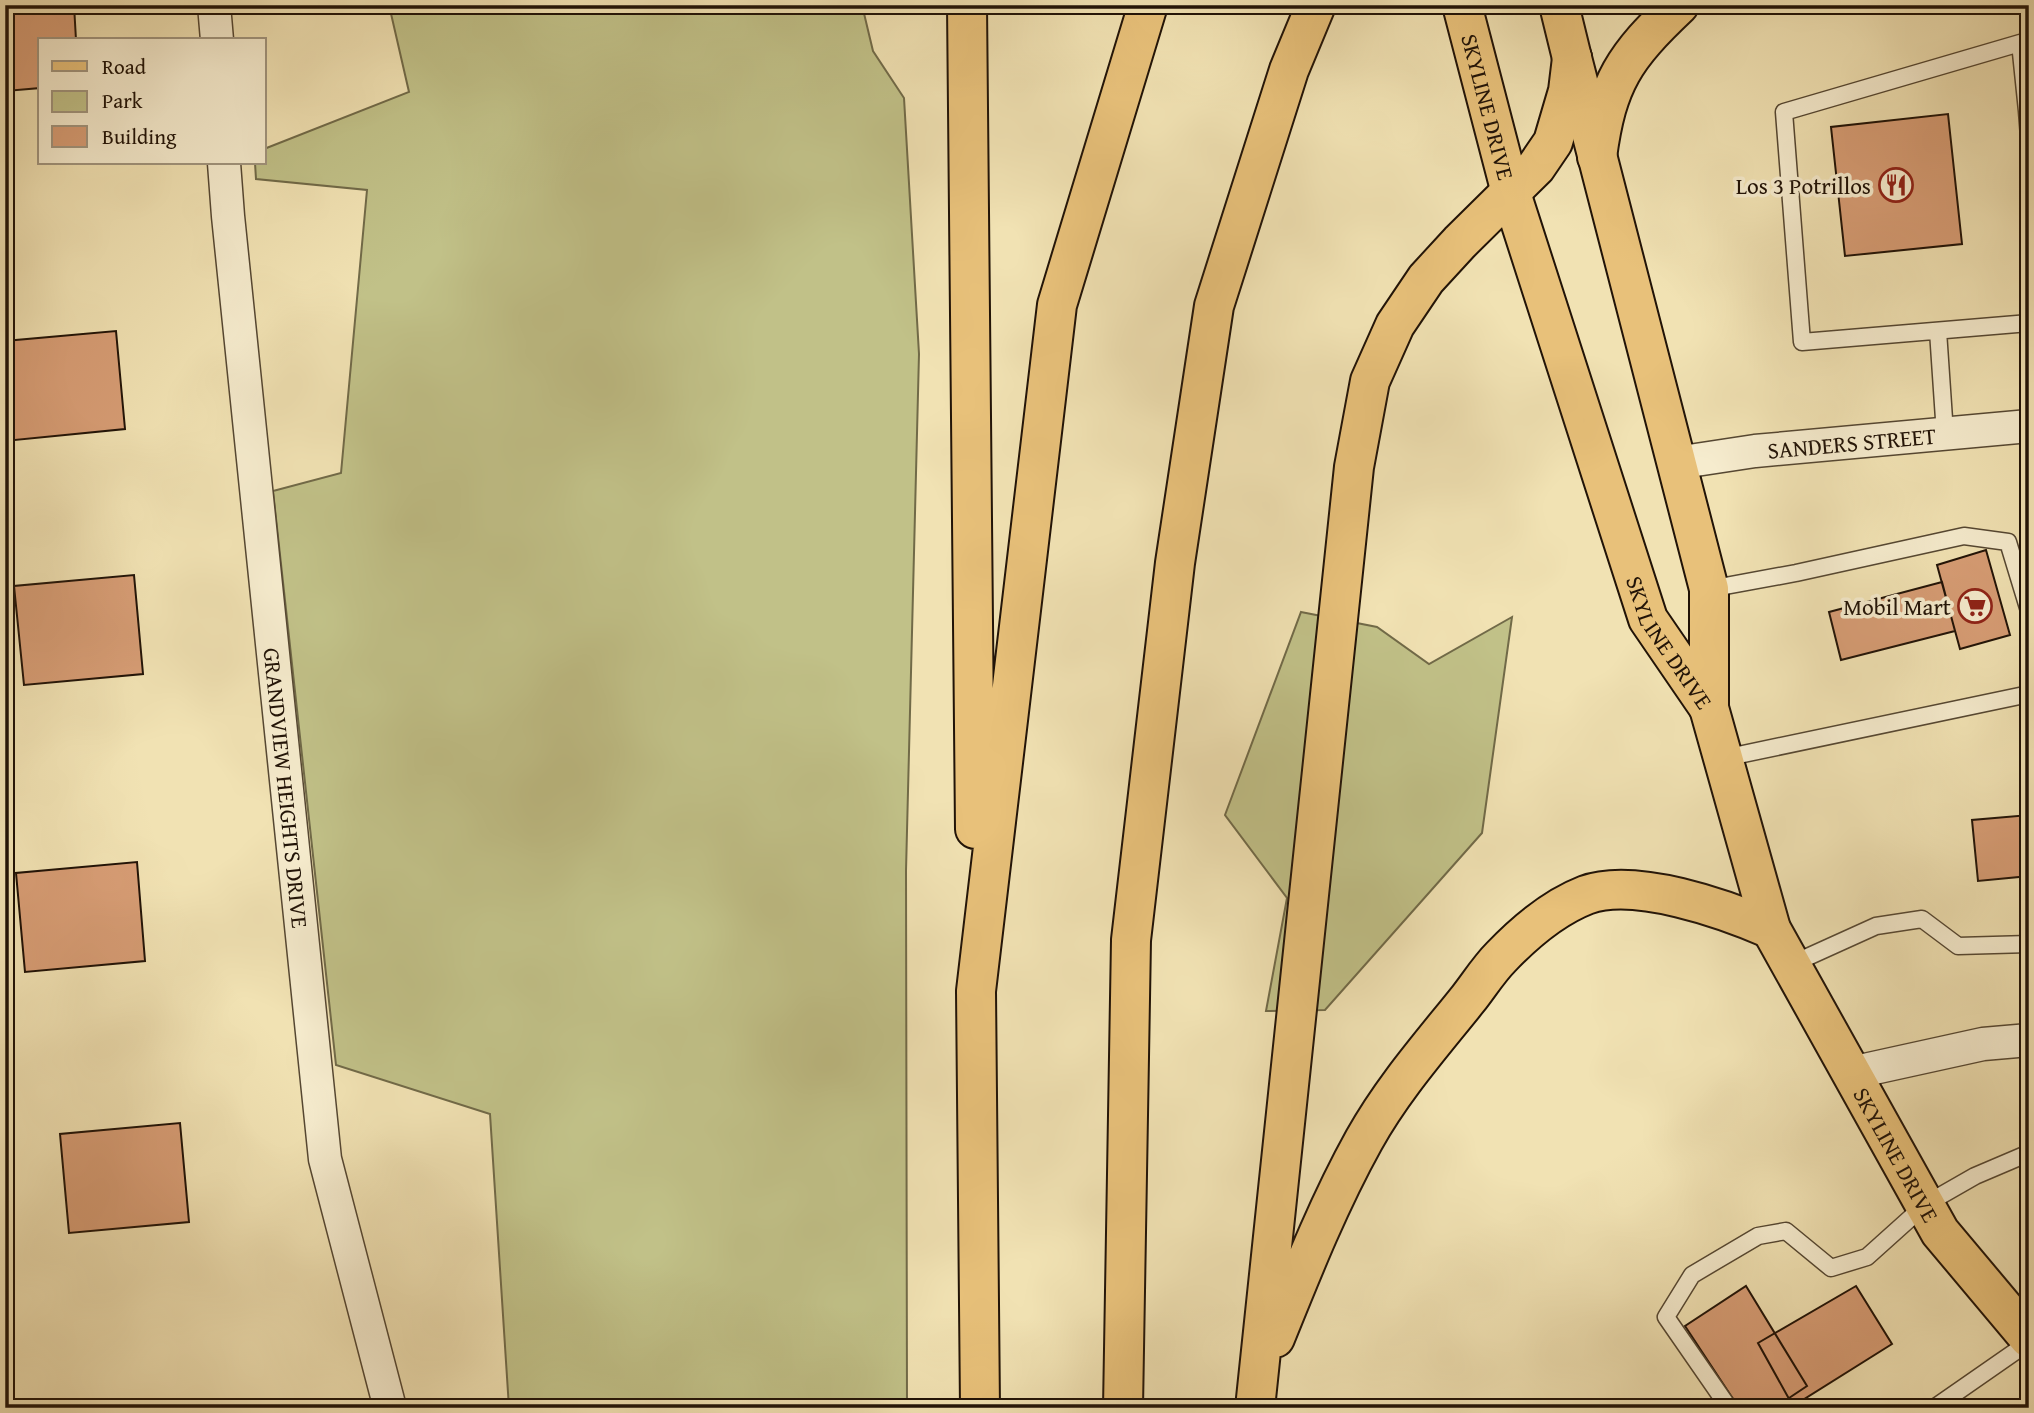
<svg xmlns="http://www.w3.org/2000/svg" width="2034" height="1413" font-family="'Gentium Book Plus',serif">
<rect width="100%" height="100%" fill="#f1e2b3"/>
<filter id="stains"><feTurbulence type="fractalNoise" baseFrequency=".00286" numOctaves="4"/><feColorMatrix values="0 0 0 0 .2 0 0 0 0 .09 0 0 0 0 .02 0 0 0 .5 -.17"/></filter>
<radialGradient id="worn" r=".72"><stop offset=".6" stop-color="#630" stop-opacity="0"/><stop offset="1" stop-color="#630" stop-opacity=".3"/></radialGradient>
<path fill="#c1c188" stroke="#716a48" stroke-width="2" d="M389,5h473l11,46 31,47 15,256 -13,517 1,537h-398l-19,-294 -154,-49 -63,-574 68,-18 26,-283 -111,-11 -1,-16h9v-14l145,-57z
M1301,612l76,15 52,37 83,-47 -30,216 -157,177 -59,1 21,-113 -62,-83z"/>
<path fill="#d79d75" stroke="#211307" stroke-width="2" d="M5,5h69l2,35h-36v48l-34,3z
M1948,114l14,130 -117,12 -14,-129z
M116,331l9,98 -120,12v-100z
M1986,550l24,85 -50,14 -23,-84z
M134,575l9,99 -119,11 -10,-99z
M1942,582l13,49 -114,29 -12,-48z
M2029,815v61l-51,5 -6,-61z
M137,862l8,99 -120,11 -9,-99z
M180,1123l9,99 -120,11 -9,-99z
M1746,1286l61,100 -33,22h-35l-54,-82z
M1856,1286l36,58 -99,62 -35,-63z"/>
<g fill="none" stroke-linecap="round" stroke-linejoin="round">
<g stroke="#554732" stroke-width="19">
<path id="service" d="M2027,111l-7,-68 -236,69 18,230 227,-19
M2029,111h-2l2,26
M1938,331l7,103
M1709,589l87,-16 168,-37 44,6 21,69
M1724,758l305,-64
M1792,964l84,-38 46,-7 36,27 71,-2
M1729,1408l-63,-91 26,-42 66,-39 28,-5 45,37 36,-11 59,-53 49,-28 54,-23
M1934,1408l95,-66"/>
</g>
<g stroke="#554732" stroke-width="35">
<g id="minor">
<path d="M214,5l3,35"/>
<path id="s1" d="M224,163l4,53 97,943 65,249"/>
<path id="s2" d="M1676,463l79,-12 274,-25"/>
<path d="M1851,1073l132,-29 46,-4"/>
</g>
</g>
<g stroke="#211307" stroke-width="42">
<g id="primary">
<path id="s3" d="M1462,5l49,188 137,426 61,89"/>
<path id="s4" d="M1572,58l137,531v119l62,221 169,303 89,106"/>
</g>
</g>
<g stroke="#211307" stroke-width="42">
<path id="trunk" d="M1559,5l13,53"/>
</g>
<g stroke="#211307" stroke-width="42">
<path id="motorway" d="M967,5l8,824
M1597,157c10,-75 27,-100 82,-152
M1275,1338c27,-67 54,-135 89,-198 29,-52 68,-96 104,-141 11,-14 21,-30 33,-42 23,-24 54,-50 85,-62 49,-18 139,14 185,34
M980,1408l-4,-417 81,-686 91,-300
M1123,1408l8,-468 44,-377 39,-257 75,-236 27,-65
M1255,1408l99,-941 16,-86 25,-56 31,-46 34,-37 76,-75 17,-25 15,-51 4,-33"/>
</g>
<use href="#service" stroke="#f6ecce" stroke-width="16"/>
<use href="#minor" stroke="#f6ecce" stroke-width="32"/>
<use href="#primary" stroke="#e8c17a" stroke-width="38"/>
<use href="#trunk" stroke="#e8c17a" stroke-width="38"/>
<use href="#motorway" stroke="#e8c17a" stroke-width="38"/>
</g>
<defs>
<g id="restaurant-ring" transform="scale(1.75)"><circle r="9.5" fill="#f6ecce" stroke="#8f2418" stroke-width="1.5"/><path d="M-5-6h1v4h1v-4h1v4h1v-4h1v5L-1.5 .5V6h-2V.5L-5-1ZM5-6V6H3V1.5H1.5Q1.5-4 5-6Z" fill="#8f2418"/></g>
<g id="supermarket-ring" transform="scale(1.75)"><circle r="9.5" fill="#f6ecce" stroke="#8f2418" stroke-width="1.5"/><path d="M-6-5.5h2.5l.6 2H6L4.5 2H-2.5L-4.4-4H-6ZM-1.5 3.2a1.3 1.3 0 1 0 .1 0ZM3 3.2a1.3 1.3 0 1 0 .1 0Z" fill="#8f2418"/></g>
</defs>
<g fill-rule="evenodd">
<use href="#restaurant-ring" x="1896" y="185"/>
<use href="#supermarket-ring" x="1975" y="606"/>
</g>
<g text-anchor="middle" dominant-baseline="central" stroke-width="7" stroke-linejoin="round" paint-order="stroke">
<g font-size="23" fill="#211307" stroke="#f6ecce">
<text stroke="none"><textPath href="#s3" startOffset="105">SKYLINE DRIVE</textPath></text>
<text stroke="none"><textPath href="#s2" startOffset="177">SANDERS STREET</textPath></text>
<text stroke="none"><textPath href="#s3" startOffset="672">SKYLINE DRIVE</textPath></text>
<text stroke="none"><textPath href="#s1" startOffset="628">GRANDVIEW HEIGHTS DRIVE</textPath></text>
<text stroke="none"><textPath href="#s4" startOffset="1155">SKYLINE DRIVE</textPath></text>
</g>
<g font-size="23" fill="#211307" stroke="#f6ecce" text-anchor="end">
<text x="1871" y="185">Los 3 Potrillos</text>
<text x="1951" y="606">Mobil Mart</text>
</g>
</g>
<rect width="2034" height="1413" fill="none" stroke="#f1e2b3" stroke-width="28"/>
<rect x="7" y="7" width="2020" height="1399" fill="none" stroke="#211307" stroke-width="3.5"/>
<rect x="14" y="14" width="2006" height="1385" fill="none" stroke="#211307" stroke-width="2"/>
<rect x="38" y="38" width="228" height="126" fill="#f6ecce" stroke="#a1957e" stroke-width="2"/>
<rect x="52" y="61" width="35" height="10" fill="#e8c17a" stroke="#a1957e" stroke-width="2"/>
<text x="102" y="74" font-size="21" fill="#211307">Road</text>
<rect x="52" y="91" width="35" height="21" fill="#c1c188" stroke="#a1957e" stroke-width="2"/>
<text x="102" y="108" font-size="21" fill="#211307">Park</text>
<rect x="52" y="126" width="35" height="21" fill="#d79d75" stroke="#a1957e" stroke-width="2"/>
<text x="102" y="144" font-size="21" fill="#211307">Building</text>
<rect width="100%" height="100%" filter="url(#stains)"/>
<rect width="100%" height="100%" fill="url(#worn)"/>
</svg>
